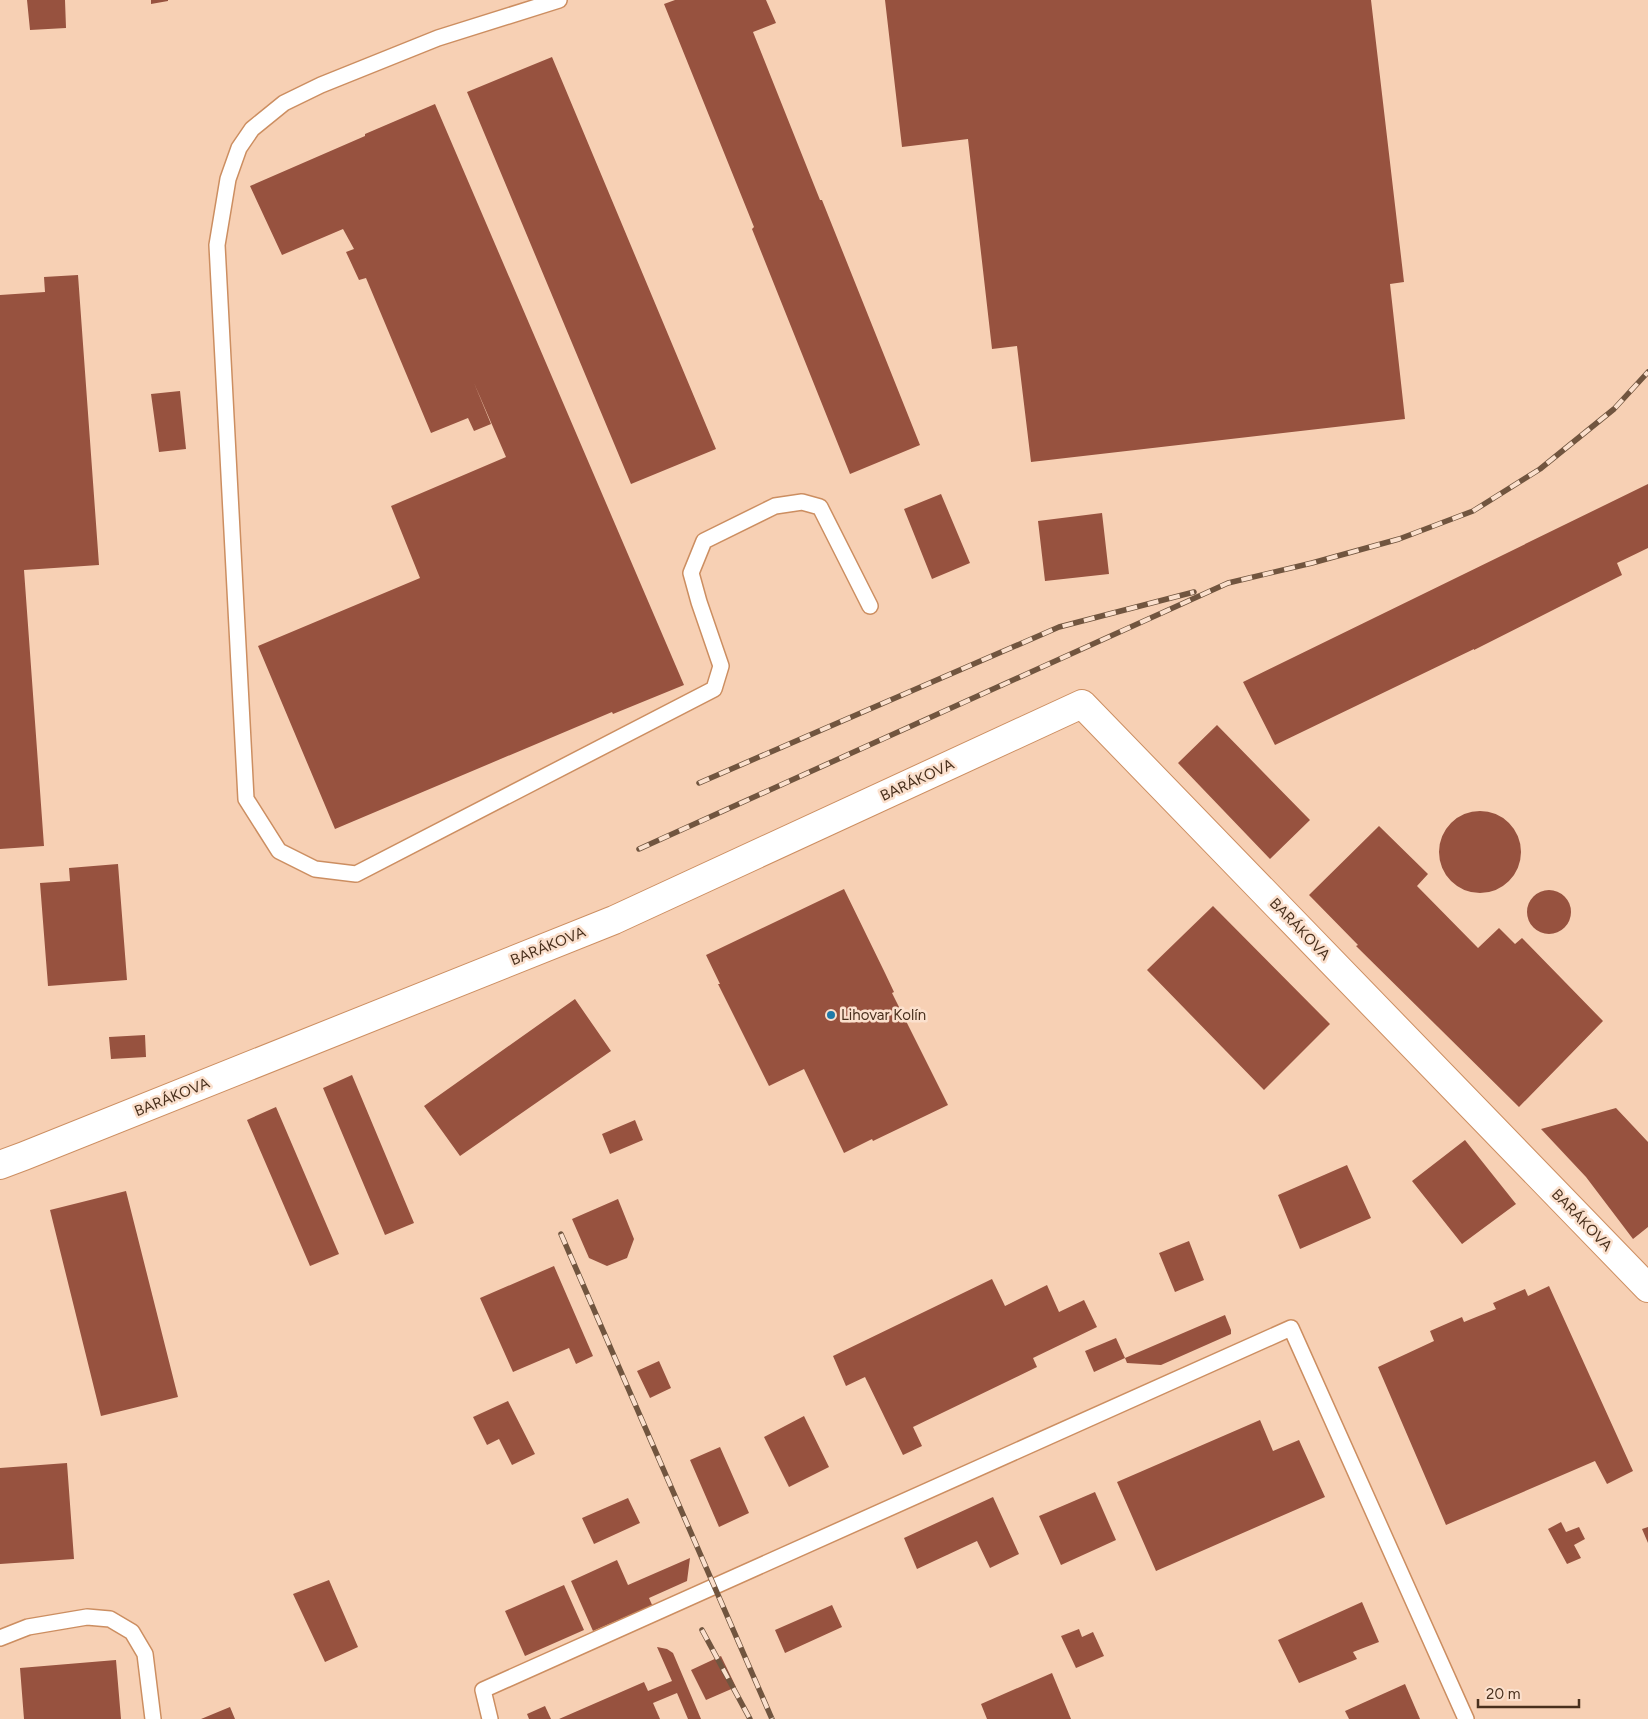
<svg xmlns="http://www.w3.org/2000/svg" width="1648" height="1719" font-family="Figtree,sans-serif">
<rect width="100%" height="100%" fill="#f7d0b4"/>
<path fill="#97523f" d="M27,0h38l1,28 -36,2z
M151,0h17v1l-17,3z
M675,0h91l10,23 -23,9 67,168h2l98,245 -70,29 -98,-245 2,-2 -90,-223z
M885,0h486l33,282 -14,2 15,135 -374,43 -14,-116 -25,3 -24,-210 -66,8z
M552,57l164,392 -85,35 -164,-392z
M435,104l249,581 -71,29 -1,-2 -277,117 -77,-183 162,-68 -29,-72 115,-49 -32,-74 17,41 -17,7 -6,-13 -37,15 -65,-155 -7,2 -13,-28 8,-3 -11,-20 -61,26 -32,-69 115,-50v-2z
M78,275l21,290 -75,5 20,276 -44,3v-554l45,-3 -1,-15z
M180,391l6,58 -27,3 -8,-58z
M1648,484v64l-31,15 5,12 -148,75v-1l-199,96 -32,-63z
M941,494l29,69 -38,16 -28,-70z
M1102,513l7,61 -64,7 -7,-60z
M1217,725l93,95 -40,39 -92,-96z
M1439 852a41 41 0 1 1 82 0a41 41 0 1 1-82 0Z
M1379,826l49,48 -11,12 61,62 21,-20 16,16 7,-6 81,83 -84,86 -163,-161 2,-1 -49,-50z
M118,864l9,116 -79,6 -8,-103 30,-2 -1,-13z
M844,889l41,84 9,19 -2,1 56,112 -75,36 -1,-2 -28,14 -40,-84 -35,17 -51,-102h2l-14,-29z
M1527 912a22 22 0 1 1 44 0a22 22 0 1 1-44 0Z
M1213,906l117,118 -66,66 -117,-120z
M575,999l36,52 -151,105 -36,-50z
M145,1035l1,22 -35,2 -2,-22z
M352,1075l62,148 -29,12 -62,-147z
M276,1107l63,147 -29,12 -63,-146z
M1616,1108l32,34v85l-15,12 -47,-62 -45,-48z
M635,1120l8,20 -33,14 -8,-20z
M1465,1140l51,64 -54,40 -50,-63z
M1347,1165l24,53 -71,31 -22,-54z
M126,1191l52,206 -77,19 -51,-206z
M618,1199l16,40 -7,19 -20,8 -18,-8 -17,-39z
M1189,1241l15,39 -29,12 -16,-39z
M554,1266l39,90 -17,8 -7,-16 -56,24 -33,-74z
M992,1279l13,27 42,-21 12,27 25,-12 13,27 -64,31 4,9 -124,60 9,19 -19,9 -38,-78 -19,9 -13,-30z
M1549,1286l84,185 -26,13 -12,-23 -149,64 -68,-158 56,-26 -4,-10 32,-14 2,5 32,-13 -3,-6 32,-14 3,7z
M1225,1315l6,15v4l-70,31 -34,-2 -2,-5 -31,14 -9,-21 31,-13 9,20z
M659,1361l12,27 -21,10 -13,-27z
M508,1401l27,53 -23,11 -13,-26 -12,6 -14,-28z
M804,1416l25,51 -40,20 -25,-50z
M1260,1420l13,31 26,-11 26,57 -169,74 -39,-89z
M720,1447l29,66 -30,14 -29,-67z
M67,1463l7,96 -74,5v-96z
M1095,1492l21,48 -55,25 -22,-49z
M993,1497l26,57 -29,14 -13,-27 -60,28 -13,-31z
M628,1498l12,25 -46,21 -12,-26z
M1561,1522l5,10 13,-5 6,12 -11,6 7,13 -14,6 -19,-35z
M1648,1527v16l-6,-14z
M690,1558l-3,23 -38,17 4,9 -13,6 -1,-2 -46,20 -22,-50 46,-21 11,25z
M329,1580l29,67 -33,15 -32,-68z
M564,1585l20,45 -59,26 -20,-45z
M1362,1602l17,40 -26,10 4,7 -58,24 -21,-43z
M832,1605l10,22 -57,26 -10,-23z
M1079,1629l3,8 11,-5 11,24 -28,12 -15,-32z
M657,1647l10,2 6,4 28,66h-13l-11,-26 -24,10 7,16h-101l85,-37 4,9 24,-10z
M721,1656l15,31 -30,13 -15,-30z
M116,1660l5,59h-97l-4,-51z
M1052,1673l19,46h-84l-6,-15z
M1405,1684l15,35h-71l-4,-8z
M545,1706l6,13h-22l-2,-5z
M230,1707l5,12h-34z"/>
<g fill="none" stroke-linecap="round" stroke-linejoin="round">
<g stroke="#cc8e61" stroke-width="18">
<path id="lane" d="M559,0l-121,38 -117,47 -37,18 -32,26 -13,19 -11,31 -11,66 29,554 33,52 36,18 41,5 358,-185 7,-23 -22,-64 -8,-29 13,-32 71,-35 27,-4 18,5 50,99
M0,1638l28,-11 59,-10 23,2 22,13 13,22 8,65
M490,1719l-7,-29 808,-362 175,391"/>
</g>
<g stroke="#cc8e61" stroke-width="30">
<path id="street" d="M0,1165l24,-9 590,-236 468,-216 566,584"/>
</g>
<use href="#lane" stroke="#fff" stroke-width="15"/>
<use href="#street" stroke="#fff" stroke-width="28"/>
<g stroke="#71553f" stroke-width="5.5">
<path id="rail" d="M699,783l360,-156 135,-35
M639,849l589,-266 84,-20 87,-24 74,-28 67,-42 74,-60 34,-37
M561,1234l211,485
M702,1630l48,89"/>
</g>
<use href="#rail" stroke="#fbe0cd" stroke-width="4" stroke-dasharray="11" stroke-linecap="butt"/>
</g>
<circle fill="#207aa8" stroke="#fbe0cd" stroke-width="2" cx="831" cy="1015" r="5"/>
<g text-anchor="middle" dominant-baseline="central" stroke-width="5" stroke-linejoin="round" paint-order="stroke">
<g font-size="15" fill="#49301d" stroke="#fbe0cd">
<text transform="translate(917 780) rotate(-25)">BARÁKOVA</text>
<text transform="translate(1300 929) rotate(46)">BARÁKOVA</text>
<text transform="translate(548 946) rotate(-22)">BARÁKOVA</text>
<text transform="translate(172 1097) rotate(-22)">BARÁKOVA</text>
<text transform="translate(1582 1220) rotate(46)">BARÁKOVA</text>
</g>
<g font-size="15" fill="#49301d" stroke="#fbe0cd" text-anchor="start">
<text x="841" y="1015">Lihovar Kolín</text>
</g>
</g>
<path d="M1478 1699v8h101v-8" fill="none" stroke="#49301d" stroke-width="2.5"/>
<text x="1486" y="1699" font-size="15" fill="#49301d" stroke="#fbe0cd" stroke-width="4" paint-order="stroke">20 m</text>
</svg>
